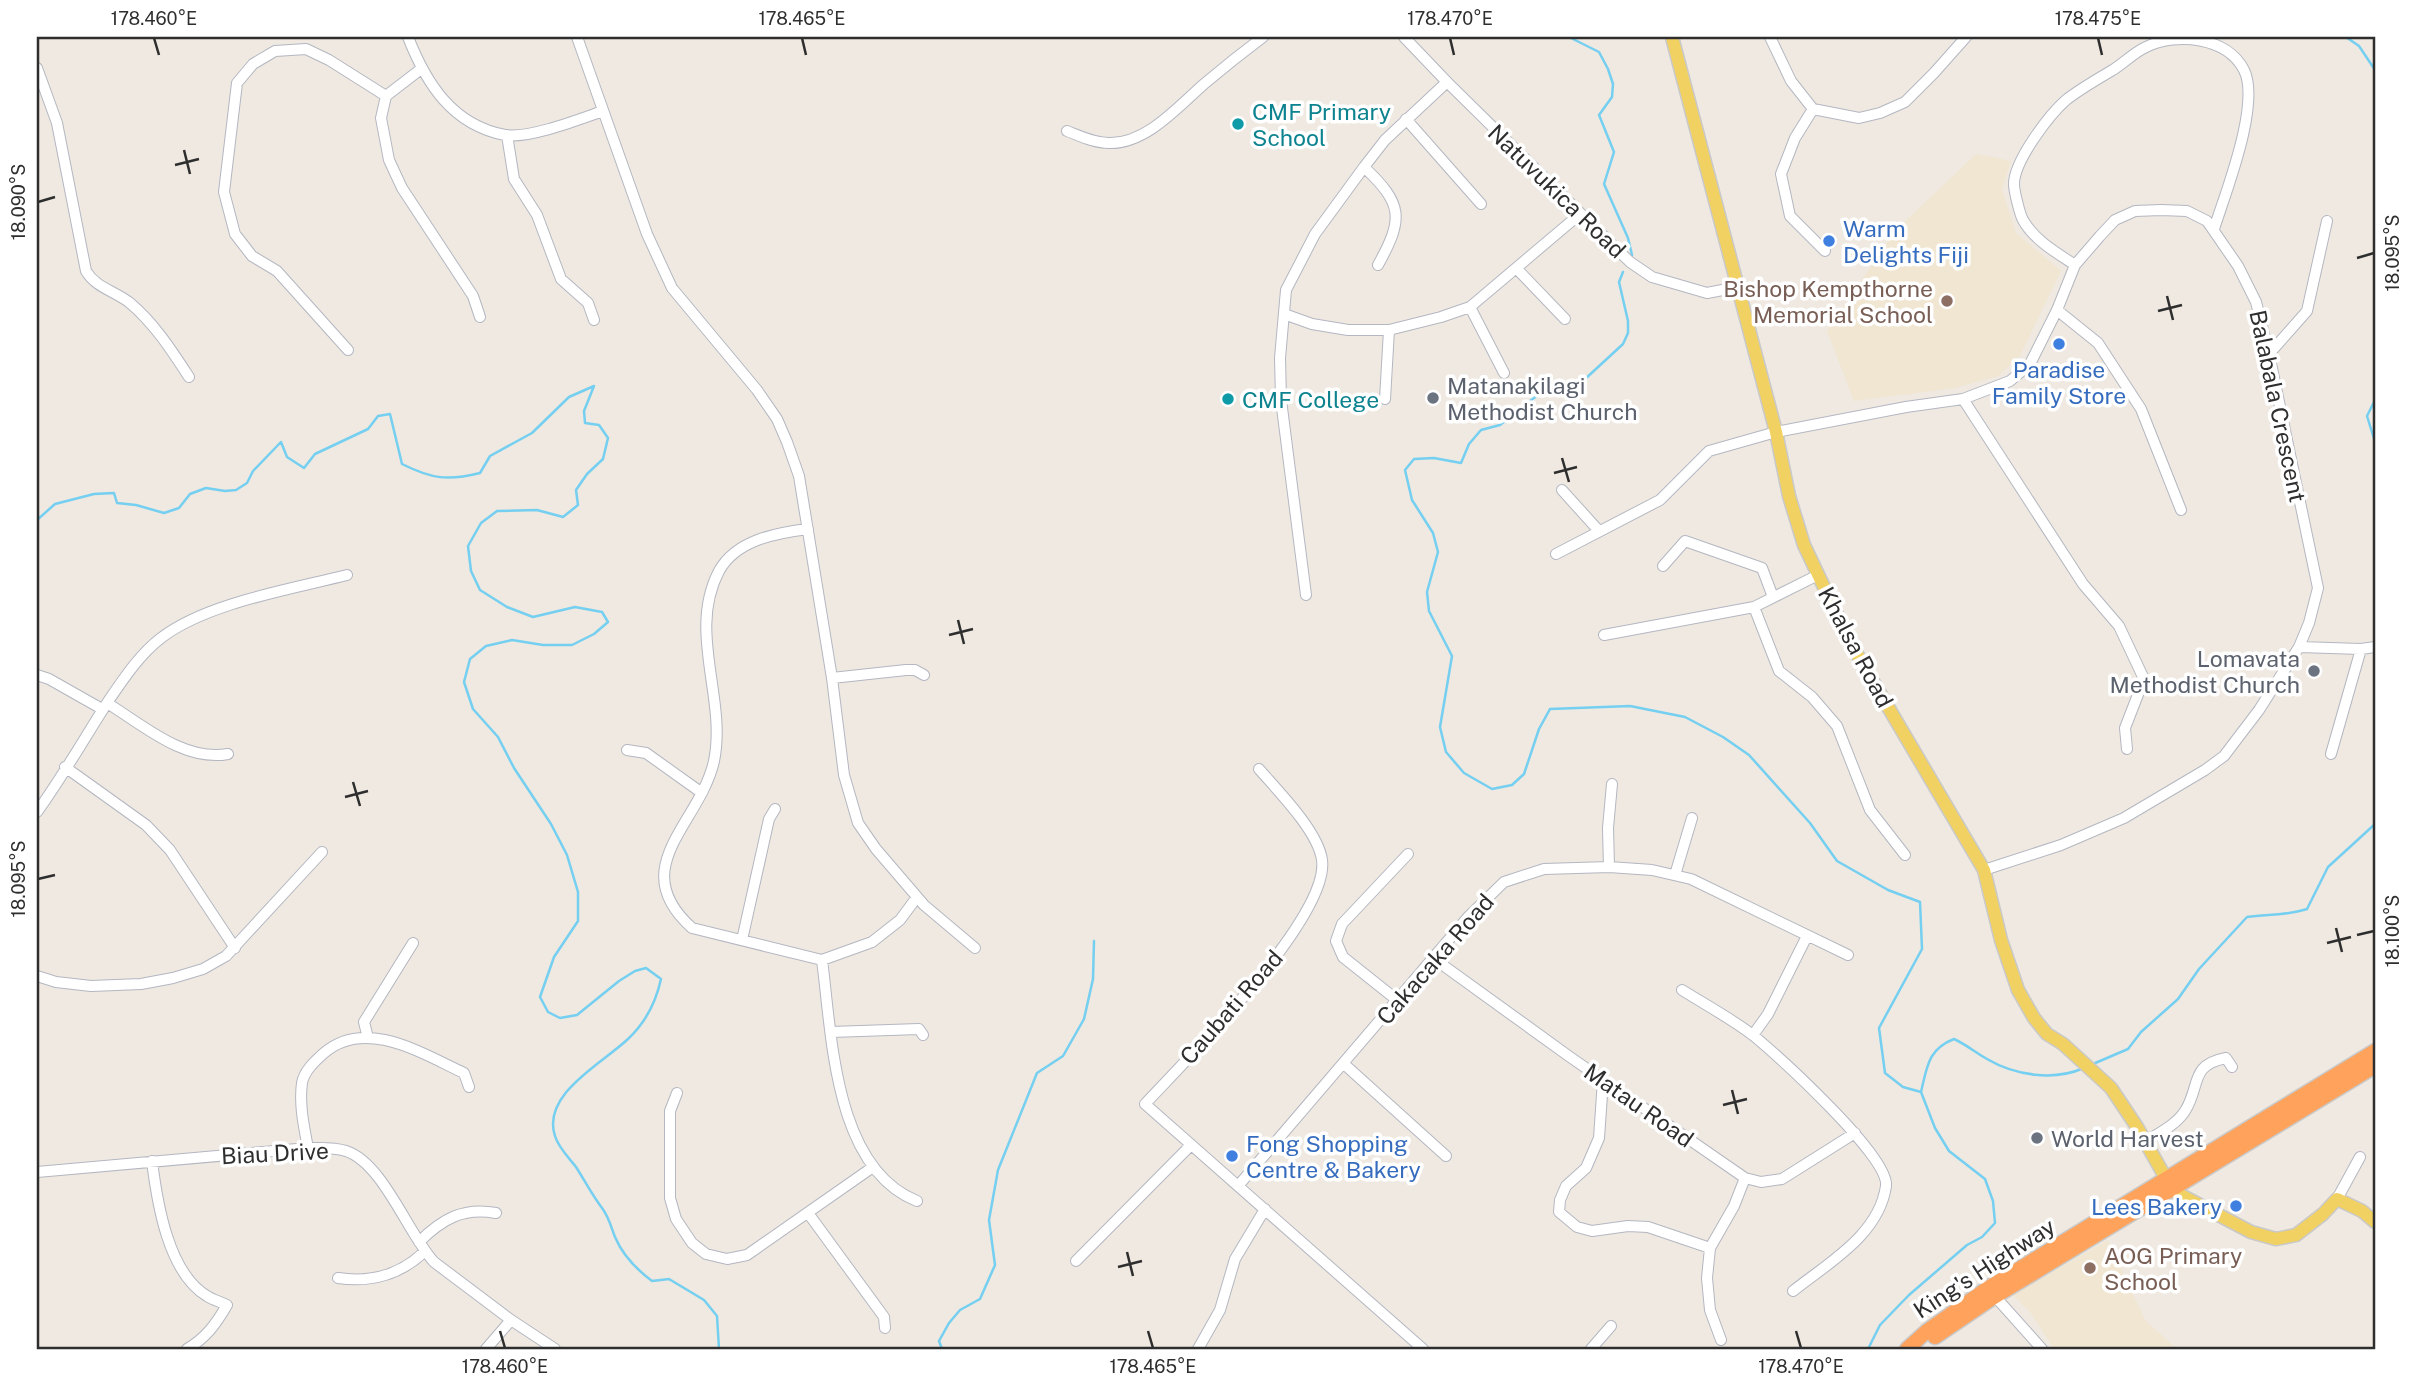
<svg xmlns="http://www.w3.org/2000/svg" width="2412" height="1386" font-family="'Public Sans',sans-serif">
<rect width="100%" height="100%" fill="#efe9e1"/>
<path fill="#f0e6d1" d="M1976,154l35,7 -9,29 14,43 45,38 -41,85 -22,20 -43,12 -101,13 -27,-70 68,-100z
M2108,1240l37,80 32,29h-123l-24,-37 -17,-17z"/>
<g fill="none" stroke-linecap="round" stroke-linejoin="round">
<path stroke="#75cff0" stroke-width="2.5" d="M1569,37l30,15 9,17 5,15 -1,13 -13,18 15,37 -10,32 24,54 4,17
M2346,37l13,9 16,24
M2375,218v20
M1623,272l-4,10 9,39v12l-5,11 -39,36 -20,7 -20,3 -44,35 -19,5 -12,14 -8,19 -27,-5 -20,1 -9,11 7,30 21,33 5,19 -11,40 2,19 23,45 -12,71 6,25 18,21 28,16 20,-4 12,-11 15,-45 11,-20 80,-3 55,11 38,20 26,18 61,68 27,38 51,29 32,12 2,47 -43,79 6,45 18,14 18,5 14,36 14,23 36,28 8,22 2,22 -13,14 -15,8 -58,50 -29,30 -12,24
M2375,400l-8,16 8,26
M37,520l18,-16 39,-10 20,-1 3,10 19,2 28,8 15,-5 11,-14 16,-6 19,3 11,-1 11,-7 6,-12 28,-29 6,15 17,11 11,-14 53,-25 10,-13 12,-2 12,50c30,15 46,17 78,9l10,-17 42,-23 37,-36 25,-11 -10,25 1,12 14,2 9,13 -5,21 -16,15 -11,16 2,15 -15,12 -26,-7 -40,1 -16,12 -13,23 3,25 9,19 27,17 26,10 42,-10 27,5 6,10 -14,12 -22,11h-29l-31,-5 -26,6 -16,13 -6,23 9,27 25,28 16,31 37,56 16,31 11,37v29l-24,36 -14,40 8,15 12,6 17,-3 42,-34 16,-10 11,-3 15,11c-5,23 -16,44 -33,60 -25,24 -87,55 -73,97 3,11 14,22 21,31 9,14 16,28 26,41 7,9 9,19 13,29 8,19 21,32 37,44l17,-2 35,21 13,16 2,33
M2093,1064l35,-15 13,-17 37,-33 21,-30 48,-52c22,-3 38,-1 60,-8l21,-42 47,-43
M1921,1092c6,-25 7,-43 33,-53 13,6 22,14 33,20 29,17 67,22 97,9
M942,1349l-3,-8 10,-18 11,-13 20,-11 15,-34 -6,-45 9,-50 39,-97 26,-17 21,-37 9,-40 1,-38"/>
<g stroke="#b4b7c1" stroke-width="12">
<path id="minor" d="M408,37c18,46 44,88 97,98 24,4 75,-16 98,-24
M577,37l70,197 25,54 85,102 20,29 10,23 12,34 33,202 12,97 14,48 18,26 48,56 51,43
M1404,37l43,45 183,180 22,15 55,16 31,-6
M1770,37l21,44 22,28 46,9 21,-5 25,-11 29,-29 32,-36
M37,68l20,55 29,148c10,17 29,20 44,32 24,20 42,48 59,74
M421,69l-35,27 -5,22 8,42 13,28 71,108 7,21
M1813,109l-18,29 -14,36 9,42 35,35
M1406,119l75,85
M1067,131c13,5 27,12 42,12 37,1 69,-36 95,-59 19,-16 39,-32 59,-47
M507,135l7,44 23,36 24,64 27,24 6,17
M1364,167c39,37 40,51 14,98
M2075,265c-18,-12 -41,-25 -52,-45 -3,-5 -9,-29 -9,-36 0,-23 35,-69 52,-84 14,-11 30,-20 45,-29 12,-7 22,-18 35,-24 31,-15 81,-10 98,23 17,34 -19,124 -30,159
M1517,269l48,50
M1470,307l34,66
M2057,310l41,33 43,66 40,101
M1284,314l28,10 36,6h41l52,-13 29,-10 110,-93
M348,350l-71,-79 -25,-15 -17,-22 -11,-42 13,-109 16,-19 22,-13 31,-2 23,11 57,36
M2269,354l38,-43 20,-90
M1385,399l4,-69
M1963,399l120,185 36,42 25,53 -19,49 2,21
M1562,490l37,41
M808,529c-32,4 -72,11 -89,42 -32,61 8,127 -5,190 -14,63 -90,106 -22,167l130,32 50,-18 28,-22 17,-23
M1556,554l104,-54 49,-49 67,-19 130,-25 57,-8 47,-18 20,-17 27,-54 18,-45 25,-29 15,-16 20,-9 26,-1 26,1 20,10 31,45 18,36 13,52 49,234 -9,35 -10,24 -40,63 -35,46 -19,14 -81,48 -63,27 -77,25
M1663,566l22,-25 77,27 11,29
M1306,595l-25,-195 -1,-42 6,-68 29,-56 49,-67 21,-27 62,-58
M1754,607l25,64 33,26 25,29 33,84 35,45
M1604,635l150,-28 64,-32
M2299,647l62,2 14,-2
M37,675l12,4 53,30
M832,678l74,-8h9l9,5
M107,703c36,22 77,59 121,51
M627,750l19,3 56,40
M2331,754l30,-105
M65,767l81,58 24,25 65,98
M1259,769c19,22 59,62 63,91 8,57 -137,201 -177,244l278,245
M37,812c26,-36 48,-75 72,-112 15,-22 31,-46 52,-62 45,-35 131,-49 186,-63
M1609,867l-1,-39 4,-44
M1675,875l17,-57
M742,940l27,-121 6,-10
M1433,958l137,99 175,121 16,4 21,-3 73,-46
M822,960c10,76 12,208 95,241
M37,976l19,6 35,4 50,-2 32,-6 30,-9 23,-13 96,-104
M1682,990c24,15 50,29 72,46 25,21 136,121 132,150 -7,49 -58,77 -93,105
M1397,1000l-54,-43 -7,-16 6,-17 66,-70
M831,1032l88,-3 4,6
M1753,1035l15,-21 39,-78
M368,1038l-4,-16 49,-79
M1344,1064l102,92
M1603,1080l-4,58 -13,30 -20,18 -6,14 -1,12 18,15 15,4 36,-5 20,1 62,21
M677,1093l-7,18v87l6,21 16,24 14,11 21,5 20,-4 126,-88
M2145,1142c14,-9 31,-17 40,-31 16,-25 4,-46 41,-53l6,9
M308,1148c-4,-21 -9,-43 -6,-65 2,-12 13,-22 22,-30 41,-36 99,1 140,20l5,14
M152,1161c5,41 16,112 55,135 6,4 14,6 20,9 -11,19 -21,33 -40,44
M37,1172l271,-24c12,0 26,-1 38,3 37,12 62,83 88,111l77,58 44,29
M1238,1186l231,-270 35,-34 40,-13 65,-2 43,3 39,9 157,76
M2337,1199l23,-42
M808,1213l76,104 1,11
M419,1242c23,-23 44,-35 77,-29
M1076,1261l115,-116
M338,1278c33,5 63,-4 86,-26
M1991,1292l51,57
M1721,1340l-11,-30 -3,-32 3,-30 24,-42 11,-28
M486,1349l25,-29
M1198,1349l22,-39 15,-51 30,-50
M1591,1349l20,-23"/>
</g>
<g stroke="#c9c9c9" stroke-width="15">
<path id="major" d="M1672,37l104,395 13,64 15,49 47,99 133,226 17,70 17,50 16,28 13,16 16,10 48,44 26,39 36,64 78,41 25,7 20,-4 27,-21 14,-15 25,12 13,11"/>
</g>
<g stroke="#c9c9c9" stroke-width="17">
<path id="highway" d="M1935,1337l59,-40 381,-231
M1907,1349l20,-18 61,-43 387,-237"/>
</g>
<use href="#minor" stroke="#fff" stroke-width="10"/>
<use href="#major" stroke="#f2d163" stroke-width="12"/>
<use href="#highway" stroke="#ffa35c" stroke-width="14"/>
</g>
<path fill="none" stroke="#2e2e2e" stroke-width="2.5" d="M154,38l5,17M802,38l4,17M1450,38l4,17M2098,38l4,17M184,150l6,24M175,165l24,-6M38,202l17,-5M2357,258l17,-5M2167,296l6,24M2158,311l24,-6M1562,458l7,24M1554,473l23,-6M958,620l6,24M949,635l24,-6M353,782l7,24M345,797l23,-6M38,879l17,-4M2336,928l6,24M2357,935l17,-4M2327,943l24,-6M1732,1090l6,24M1723,1105l24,-6M1127,1252l6,24M1118,1267l24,-6M500,1331l5,17M1148,1331l5,17M1796,1331l5,17"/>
<g fill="#0f9aa8" stroke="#fff" stroke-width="2.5">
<circle cx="1238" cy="124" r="7"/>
<circle cx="1228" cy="399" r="7"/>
</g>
<g fill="#3f7fe0" stroke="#fff" stroke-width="2.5">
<circle cx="1829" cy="241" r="7"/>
<circle cx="2059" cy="344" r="7"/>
<circle cx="1232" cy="1156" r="7"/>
<circle cx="2236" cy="1206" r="7"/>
</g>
<g fill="#8d6e63" stroke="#fff" stroke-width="2.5">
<circle cx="1947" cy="301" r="7"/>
<circle cx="2090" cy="1268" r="7"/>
</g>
<g fill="#6b7280" stroke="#fff" stroke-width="2.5">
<circle cx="1433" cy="398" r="7"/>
<circle cx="2314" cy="671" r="7"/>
<circle cx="2037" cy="1138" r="7"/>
</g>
<g text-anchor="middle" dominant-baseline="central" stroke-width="7" stroke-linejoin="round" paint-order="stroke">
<g font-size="23" fill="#0d838f" stroke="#fff" text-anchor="start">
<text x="1252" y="111">CMF Primary<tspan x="1252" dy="26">School</tspan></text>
<text x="1242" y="399">CMF College</text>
</g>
<g font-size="23" fill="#2e2e2e" stroke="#fff">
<text transform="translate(1557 191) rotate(44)">Natuvukica Road</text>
<text transform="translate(2278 406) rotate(78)">Balabala Crescent</text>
<text transform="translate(1856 647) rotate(62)">Khalsa Road</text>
<text transform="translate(1435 959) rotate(-49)">Cakacaka Road</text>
<text transform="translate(1231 1007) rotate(-49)">Caubati Road</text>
<text transform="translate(1639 1105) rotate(35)">Matau Road</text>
<text transform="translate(275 1153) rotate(-3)">Biau Drive</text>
<text transform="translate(1984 1268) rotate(-33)">King's Highway</text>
</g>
<g font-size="23" fill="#366cbe" stroke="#fff" text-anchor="start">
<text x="1843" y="228">Warm<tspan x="1843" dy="26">Delights Fiji</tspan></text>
<text x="2059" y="369" text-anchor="middle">Paradise<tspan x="2059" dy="26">Family Store</tspan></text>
<text x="1246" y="1143">Fong Shopping<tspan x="1246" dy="26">Centre &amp; Bakery</tspan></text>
<text x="2222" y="1206" text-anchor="end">Lees Bakery</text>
</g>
<g font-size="23" fill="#785e54" stroke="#fff" text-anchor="end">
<text x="1933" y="288">Bishop Kempthorne<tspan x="1933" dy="26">Memorial School</tspan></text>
<text x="2104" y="1255" text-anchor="start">AOG Primary<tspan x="2104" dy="26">School</tspan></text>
</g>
<g font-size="23" fill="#5b616d" stroke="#fff" text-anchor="start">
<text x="1447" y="385">Matanakilagi<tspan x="1447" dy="26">Methodist Church</tspan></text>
<text x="2300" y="658" text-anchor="end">Lomavata<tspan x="2300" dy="26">Methodist Church</tspan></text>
<text x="2051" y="1138">World Harvest</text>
</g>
</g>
<rect width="2412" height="1386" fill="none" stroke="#ffffff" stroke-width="77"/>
<rect x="38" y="38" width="2336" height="1310" fill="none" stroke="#2e2e2e" stroke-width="2.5"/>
<g font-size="18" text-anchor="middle" fill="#2e2e2e">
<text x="154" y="25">178.460°E</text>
<text x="802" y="25">178.465°E</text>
<text x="1450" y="25">178.470°E</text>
<text x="2098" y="25">178.475°E</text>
<text transform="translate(19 202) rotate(-90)" y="6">18.090°S</text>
<text transform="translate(2393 253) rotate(-90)" y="6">18.095°S</text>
<text transform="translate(19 879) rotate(-90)" y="6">18.095°S</text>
<text transform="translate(2393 931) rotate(-90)" y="6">18.100°S</text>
<text x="505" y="1373">178.460°E</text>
<text x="1153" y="1373">178.465°E</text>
<text x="1801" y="1373">178.470°E</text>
</g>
</svg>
